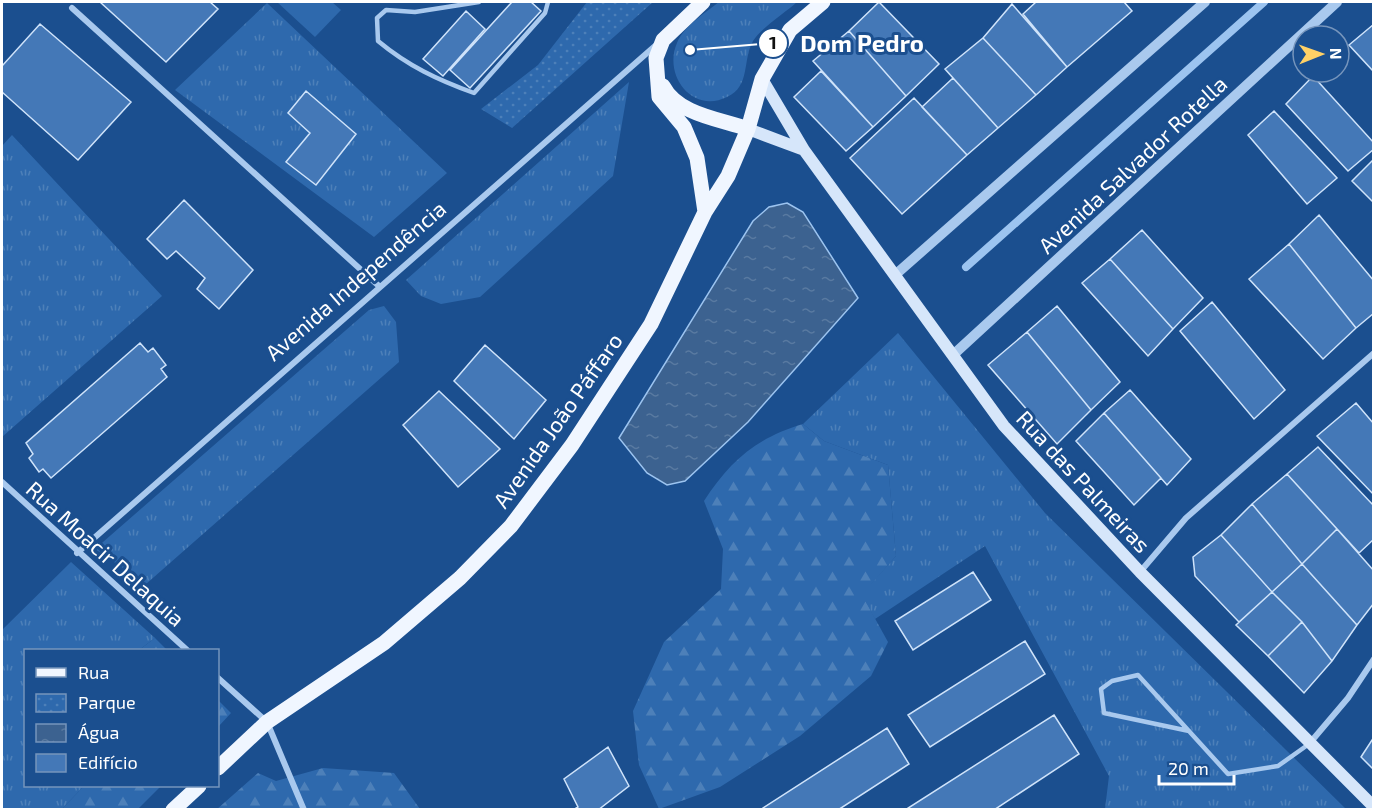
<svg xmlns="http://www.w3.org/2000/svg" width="1375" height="811" font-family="'Exo 2',sans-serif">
<defs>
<pattern id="grass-tufts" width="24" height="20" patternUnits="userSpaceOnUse" patternTransform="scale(1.5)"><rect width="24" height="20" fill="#2e69ad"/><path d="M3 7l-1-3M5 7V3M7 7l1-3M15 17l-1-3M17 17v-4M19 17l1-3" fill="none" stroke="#4d80b9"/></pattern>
<pattern id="forest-firs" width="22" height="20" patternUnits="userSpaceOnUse" patternTransform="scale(1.5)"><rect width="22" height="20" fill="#2e69ad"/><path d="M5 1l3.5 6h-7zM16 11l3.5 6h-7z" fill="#4d80b9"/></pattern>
<pattern id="park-dots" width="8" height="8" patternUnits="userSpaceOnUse" patternTransform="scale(1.5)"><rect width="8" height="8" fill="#2e69ad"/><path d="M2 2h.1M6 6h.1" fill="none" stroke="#4d80b9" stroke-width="1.8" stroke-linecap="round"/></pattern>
<pattern id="water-ripples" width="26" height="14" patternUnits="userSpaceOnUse" patternTransform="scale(1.5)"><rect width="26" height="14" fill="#3c6290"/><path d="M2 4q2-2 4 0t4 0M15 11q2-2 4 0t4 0" fill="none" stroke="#597aa1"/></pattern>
</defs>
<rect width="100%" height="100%" fill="#1b4f8f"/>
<path fill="url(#grass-tufts)" d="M719,2h78c-11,10 -37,27 -44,39 -11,19 -2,45 -26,56 -35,17 -64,-22 -50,-54 7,-17 28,-30 42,-41z
M267,3l180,170 -73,64 -199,-147z
M629,82l-16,94 -133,121 -39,7 -20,-8 -15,-16z
M12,135l150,161 -160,141v-291z
M384,306l12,16 3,40 -253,222 -51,-35 274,-239z
M898,333l147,180 301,296h-241l4,-33 -124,-230 -110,73 -14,-24 35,-39 -8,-91 -64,-24 -21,-17z
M71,562l84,76 -16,12h-113v136h58l-22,23 -60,1v-180z"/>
<path fill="url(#forest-firs)" d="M803,424l21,17 64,24 8,91 -34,39 26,47 -17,34 -71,60 -80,51 -61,22 -20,-44 -6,-54 31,-69 57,-53 2,-40 -19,-48c26,-40 52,-63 99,-77z
M155,638l12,12h-28z
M218,700l13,13 -13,14z
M323,768l71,5 26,36 -204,1 42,-37 18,8z
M84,786h77l-23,23h-76z"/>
<path fill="url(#park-dots)" d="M587,2h66l-141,126 -31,-19 57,-44z"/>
<path fill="#2e69ad" d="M277,2h55l9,8 -26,27z"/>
<path fill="url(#water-ripples)" stroke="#9cc4f0" stroke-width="1.5" d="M787,203l16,9 55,86 -110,124 -63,59 -18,4 -20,-12 -28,-35 134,-217 16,-14z"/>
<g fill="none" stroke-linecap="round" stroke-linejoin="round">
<path stroke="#9cc4f0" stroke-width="8" d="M966,267l298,-265"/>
</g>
<path fill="#4478b7" stroke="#cfe3fa" stroke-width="1.5" d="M100,2h110l8,7 -52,53z
M512,2h19l10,9 -71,77 -20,-18z
M879,2l60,62 -33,32 -57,-65z
M1036,2h88l8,9 -65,56 -44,-53z
M1012,4l55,63 -31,28 -53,-57z
M466,11l19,18 -42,47 -20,-17z
M40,24l91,78 -53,58 -76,-68v-26z
M1374,24v48l-25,-27z
M849,31l57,65 -33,31 -60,-66z
M983,38l53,57 -38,33 -53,-59z
M821,71l52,56 -27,24 -52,-54z
M1313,76l61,67v6l-26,22 -62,-67z
M953,78l45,50 -31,27 -45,-48z
M306,91l50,43 -40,51 -30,-23 24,-29 -22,-20z
M914,98l53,57 -65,59 -52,-56z
M1274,111l63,67 -30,26 -59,-69z
M1374,159v44l-22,-22z
M184,200l69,70 -34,39 -22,-20 8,-11 -29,-27 -9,8 -20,-20z
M1319,215l55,66v32l-18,15 -67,-84z
M1142,230l61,68 -30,31 -63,-70z
M1289,244l67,84 -33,31 -74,-80z
M1110,259l63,70 -25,27 -66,-73z
M1212,302l73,88 -31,29 -74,-88z
M1057,306l63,76 -29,28 -64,-78z
M1027,332l64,78 -34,34 -69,-79z
M140,343l8,9 5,-4 13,17 -5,4 6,8 -116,101 -8,-9 -4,3 -10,-14 4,-4 -7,-11z
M485,345l61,55 -32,39 -60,-58z
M1130,390l61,69 -24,26 -63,-72z
M439,391l61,58 -42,38 -55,-62z
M1356,403l18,21v71l-57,-59z
M1104,413l57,65 -27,27 -58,-64z
M1318,447l56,59v33l-15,14 -72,-79z
M1287,474l50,55 -35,35 -50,-60z
M1252,504l50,60 -30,28 -51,-57z
M1337,529l37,42v32l-17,22 -55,-61z
M1221,535l51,57 -33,30 -44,-46 -2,-19z
M1302,564l55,61 -25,36 -30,-39 -30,-30z
M973,572l18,28 -78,50 -18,-29z
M1272,592l30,30 -34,34 -32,-31z
M1302,622l30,39 -28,32 -36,-37z
M1025,641l20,33 -115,73 -22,-32z
M1054,715l25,39 -85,56h-89z
M887,728l22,36 -71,46h-78z
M1374,737v33l-13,-13z
M608,747l21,39 -31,24h-25l5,-3 -14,-28z"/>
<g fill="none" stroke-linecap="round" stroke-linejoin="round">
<path stroke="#a9c9ee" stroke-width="4.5" d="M479,2l-64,10 -29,-2 -9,8 1,23c30,25 60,39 96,52l71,-80 3,-11
M1189,731l-85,-18 -3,-24 11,-8 26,-6 90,99 50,-8 31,-22"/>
<path stroke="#a9c9ee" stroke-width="6" d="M72,8l308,279
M2,482l185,168
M77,553l578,-507
M1140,572l46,-54 188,-165
M218,678l49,44 37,88
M1309,744l39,-46 26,-39"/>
<path stroke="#a9c9ee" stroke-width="10" d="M895,275l310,-273
M953,355l384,-353"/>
<path stroke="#d6e6fa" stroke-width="12" d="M762,79l42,71 200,276 136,146 234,235
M748,129l56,21"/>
<path stroke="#f0f6ff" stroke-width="15" d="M703,2l-40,38 -7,18 3,39 25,30 13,31 8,54
M663,86c15,29 57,33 85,43
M218,768l49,-46 117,-79 76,-65 51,-52 61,-81 79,-121 54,-112 23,-36 20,-47 14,-50 28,-49 33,-28
M173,810l26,-24"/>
</g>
<g text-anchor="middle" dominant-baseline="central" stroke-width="6" stroke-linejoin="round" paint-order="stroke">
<g font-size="22" fill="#fff" stroke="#1b4f8f">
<text transform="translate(1132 164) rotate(-43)">Avenida Salvador Rotella</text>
<text transform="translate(355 280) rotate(-41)">Avenida Independência</text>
<text transform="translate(557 420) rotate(-55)">Avenida João Páffaro</text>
<text transform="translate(1084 481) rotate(47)">Rua das Palmeiras</text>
<text transform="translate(106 553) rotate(42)">Rua Moacir Delaquia</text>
</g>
</g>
<path fill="none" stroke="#fff" stroke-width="2" d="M690 50L773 43"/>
<g fill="#fff" stroke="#1b4f8f" stroke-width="2">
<circle cx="690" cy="50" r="6"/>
<circle cx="773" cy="43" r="15"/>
</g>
<g font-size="18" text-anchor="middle" font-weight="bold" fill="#111">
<text x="773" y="49">1</text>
</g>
<g font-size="24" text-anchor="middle" font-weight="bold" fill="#fff" stroke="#1b4f8f" stroke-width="6" stroke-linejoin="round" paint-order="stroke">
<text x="862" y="52">Dom Pedro</text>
</g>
<rect width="1375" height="811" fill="none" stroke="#ffffff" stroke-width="6"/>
<rect x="24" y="649" width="195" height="138" fill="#1b4f8f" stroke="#7695bc" stroke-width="1.5"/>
<rect x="36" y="668" width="30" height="9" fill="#f0f6ff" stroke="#7695bc" stroke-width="1.5"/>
<text x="78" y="679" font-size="18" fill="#ffffff">Rua</text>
<rect x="36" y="694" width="30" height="18" fill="url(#park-dots)" stroke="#7695bc" stroke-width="1.5"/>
<text x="78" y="709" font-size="18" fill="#ffffff">Parque</text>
<rect x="36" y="724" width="30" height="18" fill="url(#water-ripples)" stroke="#7695bc" stroke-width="1.5"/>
<text x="78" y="739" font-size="18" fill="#ffffff">Água</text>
<rect x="36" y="754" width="30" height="18" fill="#4478b7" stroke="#7695bc" stroke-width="1.5"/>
<text x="78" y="769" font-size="18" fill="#ffffff">Edifício</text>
<g transform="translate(1321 54) rotate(89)"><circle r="28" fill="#1b4f8f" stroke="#7695bc" stroke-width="1.5"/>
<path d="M0-4.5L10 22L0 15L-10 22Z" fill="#ffd166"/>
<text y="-9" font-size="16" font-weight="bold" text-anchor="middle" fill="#ffffff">N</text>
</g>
<path d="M1159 775v9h75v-9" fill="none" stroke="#ffffff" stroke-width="3"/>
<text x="1168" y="775" font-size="18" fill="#ffffff" stroke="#1b4f8f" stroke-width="4.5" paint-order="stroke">20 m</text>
</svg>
